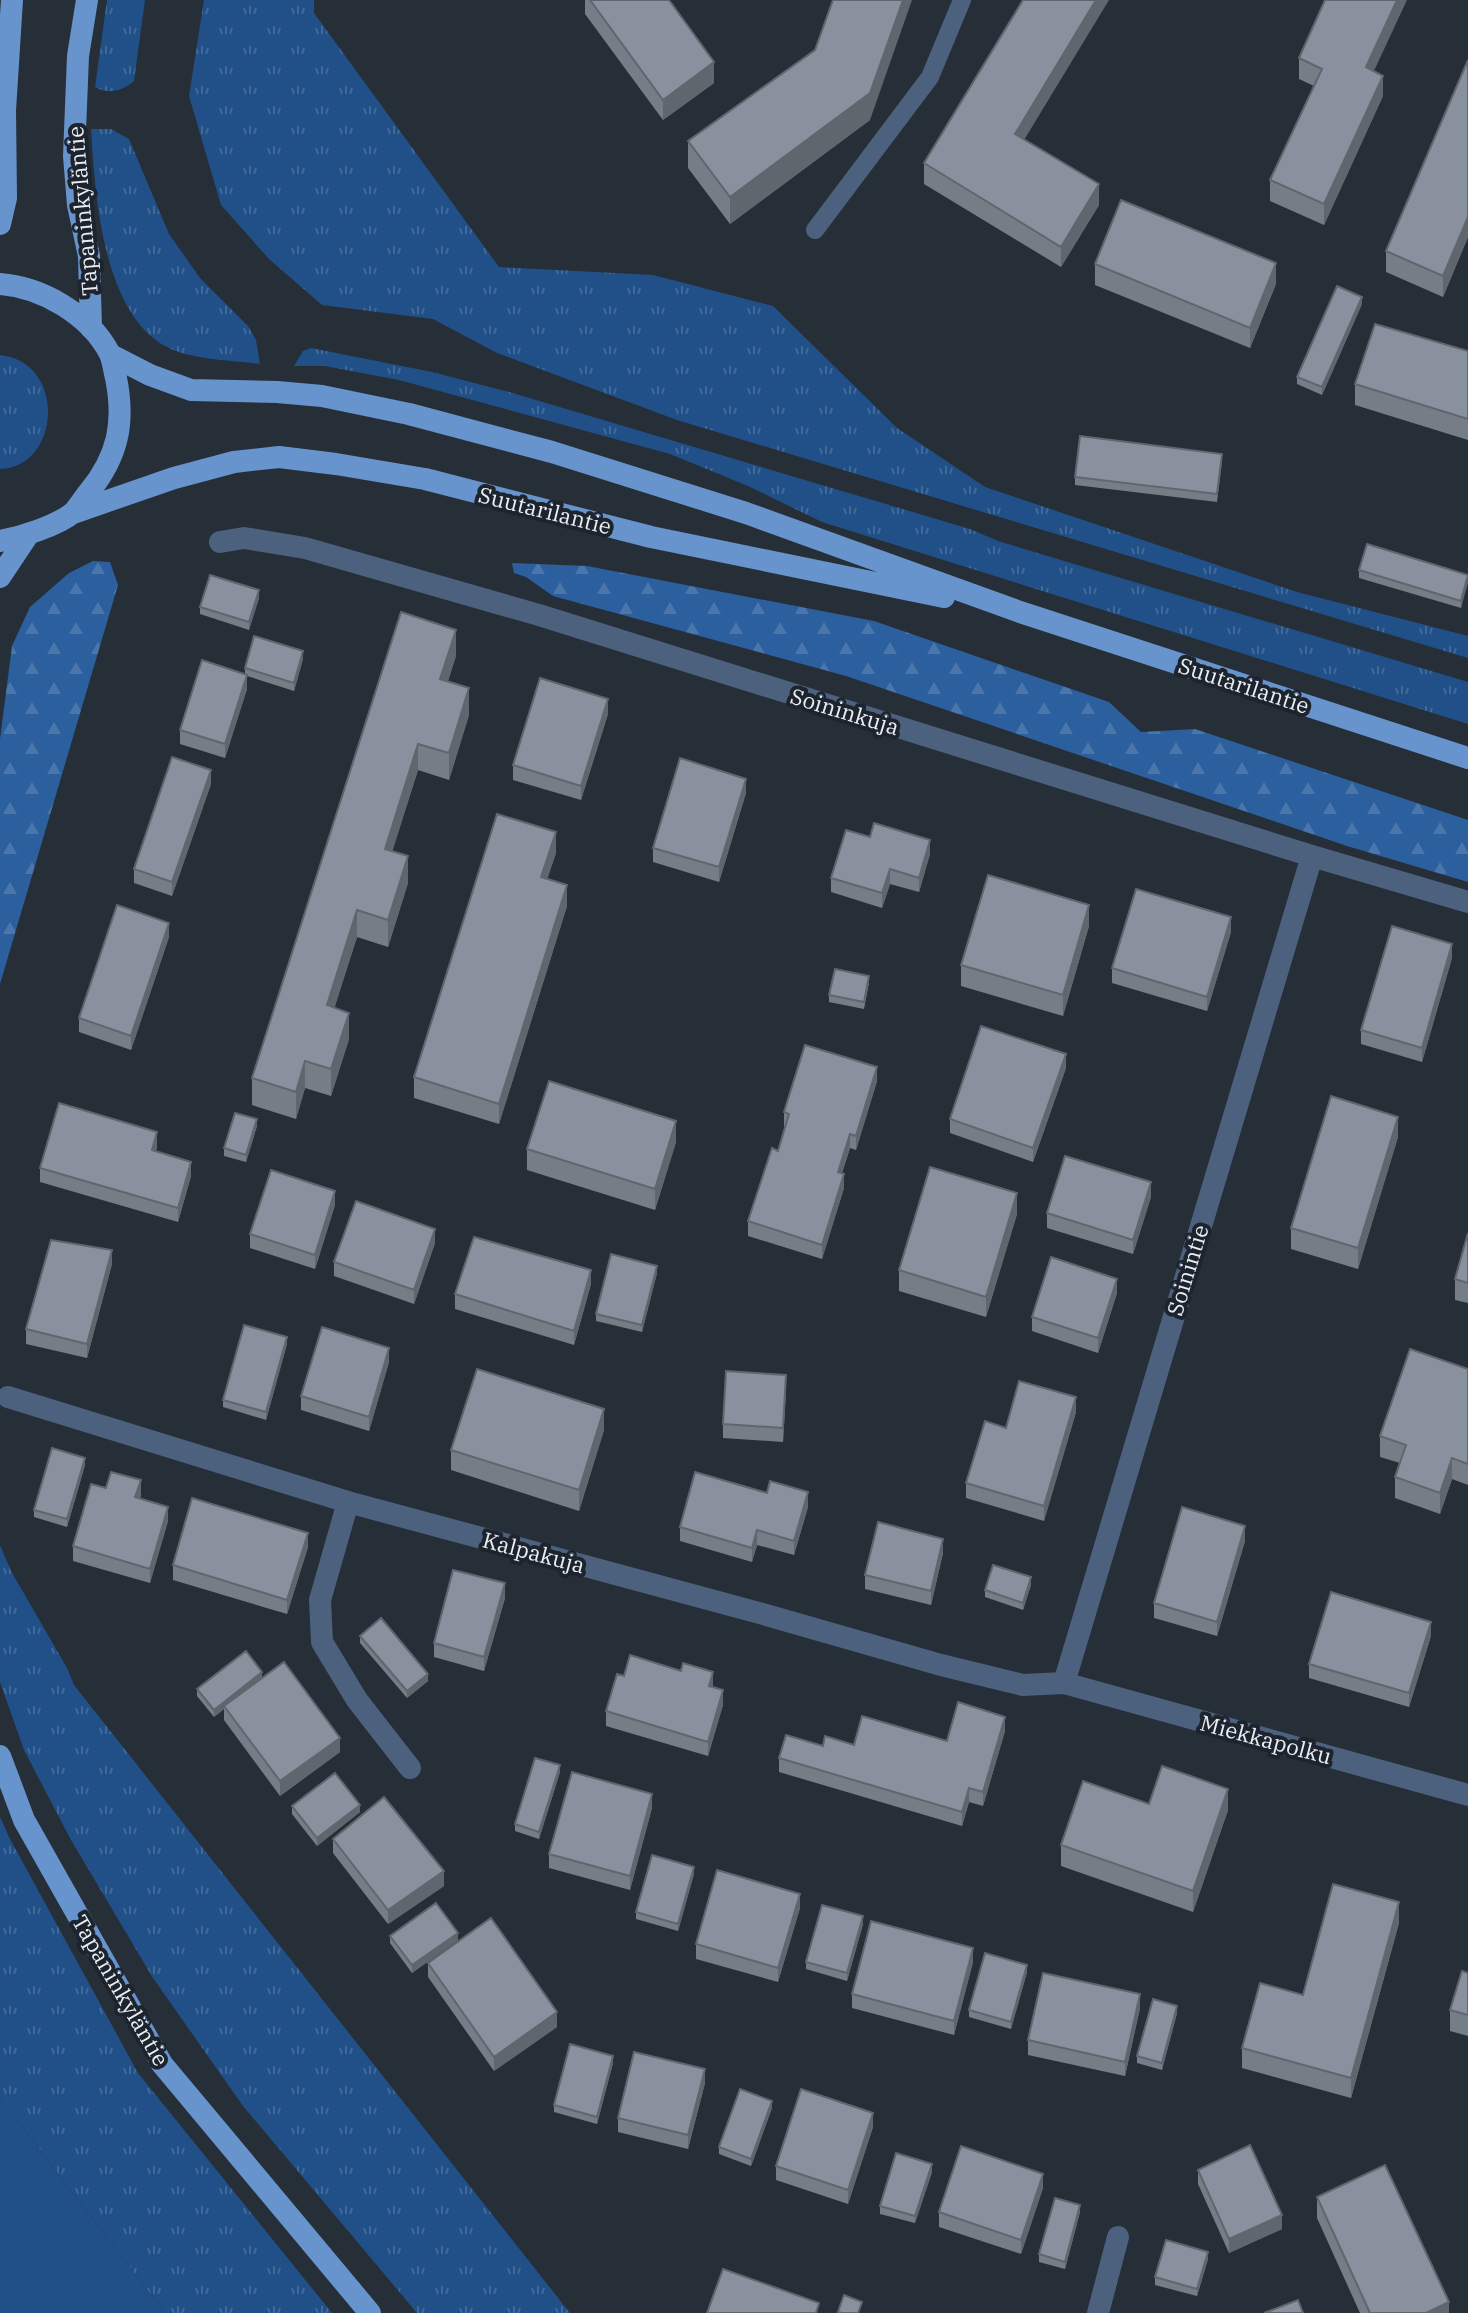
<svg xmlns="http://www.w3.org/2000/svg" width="1468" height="2313" font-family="'IBM Plex Serif',serif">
<defs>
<pattern id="grass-tufts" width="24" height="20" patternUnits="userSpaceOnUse" patternTransform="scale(2)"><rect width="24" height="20" fill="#205087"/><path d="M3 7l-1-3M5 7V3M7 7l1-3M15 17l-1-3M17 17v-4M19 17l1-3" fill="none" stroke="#406a99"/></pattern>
<pattern id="forest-firs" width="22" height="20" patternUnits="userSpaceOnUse" patternTransform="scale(2)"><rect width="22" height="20" fill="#2b5f9d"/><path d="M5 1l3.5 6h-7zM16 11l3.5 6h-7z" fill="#4a76ab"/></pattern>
</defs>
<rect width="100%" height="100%" fill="#262e37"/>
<path fill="url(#grass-tufts)" d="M107,0h38l-11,81c-12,10 -25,14 -39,6z
M204,0h110v13l185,254 154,8 120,31 124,122 88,59 312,105 171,44v22l-791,-238 -180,-67 -64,-34 -111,-14 -53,-46 -48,-54 -32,-109z
M91,129h20l18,10 40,95 31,44 48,48 8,14 4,24c-29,-4 -70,-4 -95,-18 -63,-35 -70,-153 -74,-217z
M311,348l121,24 77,20 461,137 28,12 470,141v42l-646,-202 -74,-36 -78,-32 -271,-74 -74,-14h-31l9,-15z
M0,355c67,7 61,112 0,114z
M0,1545l11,26 56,97 7,17 496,628h-153l-174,-207 -90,-128 -82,-138 -47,-90 -24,-68z
M0,1817l10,22 128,234 194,240h-167l-165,-215z"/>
<path fill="url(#forest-firs)" d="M93,561l17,1 8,23 -118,399v-245l12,-93 18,-39 39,-34z
M512,563l75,3 287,55 235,81 32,30 54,-3 273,91v62l-121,-36 -501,-170 -293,-80 -27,-19 -12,-4z"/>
<path fill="#205087" d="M0,2098l165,215h-165z"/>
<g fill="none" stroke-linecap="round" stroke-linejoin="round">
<path stroke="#4c617d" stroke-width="18" d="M815,230l115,-153 32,-77"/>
<path stroke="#4c617d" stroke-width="22" d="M220,542l24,-4 61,10 234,67 773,241 156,46
M8,1397l340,105 415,112 178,51 82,20 41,-2 404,112
M348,1502l-28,98 2,42 35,58 53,68
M1064,1683l248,-827
M1098,2313l20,-76"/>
<path stroke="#6794cc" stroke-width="22" d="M87,0l-9,56 -4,100 4,49 11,51 2,72
M0,224l6,-26 -1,-88 7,-110
M0,284c42,3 90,31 110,70 3,7 4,16 6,24 9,45 2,78 -27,114 -5,6 -10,14 -15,20 -17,14 -53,25 -74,29
M111,355l39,20 41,15 86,2 45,4 87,18 143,38 194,61 274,99 448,146
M73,513l101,-35 60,-16 45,-5 57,7 89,15 226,58 293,60
M0,577l28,-42
M0,1756l24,64 138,244 208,249"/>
</g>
<path fill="#757d87" d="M585,0h84l45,83 -51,37 -78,-106z
M1299,58l75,13 9,25 -59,129 -54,-24v-21l44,-94 -15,-7z
M1468,60v177l-25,60 -57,-25v-21z
M870,120l-140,104 -42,-56v-27z
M1025,140l74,65 -38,62 -137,-83v-21z
M1095,264l181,20 -26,64 -155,-63z
M1362,304l-40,91 -25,-11v-7z
M1468,351v89l-113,-35v-21z
M1222,461l-5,41 -142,-17v-8z
M1359,570l109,5 -7,33 -102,-30z
M259,598l-10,32 -49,-16v-7z
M456,656l-8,25 21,34 -20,65 -31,-10 -26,81 16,32 -20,64 -31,-10 -23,71 15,31 -18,57 -26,-8 -9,31 -44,-14v-27z
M303,659l-9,32 -47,-15v13l-22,69 -45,-14v-14l65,-56v-6z
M608,714l-27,86 -68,-20v-15z
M211,784l-39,112 -38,-13v-14z
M746,793l-27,89 -66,-20v-14z
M556,853l-9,26 20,27 -68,218 -85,-26v-21z
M930,854l-11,38 -29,-8 -8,24 -51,-16v-14z
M1089,926l-26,90 -102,-30v-21z
M1231,932l-24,79 -95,-28v-15z
M169,937l-38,113 -52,-18v-14z
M1452,958l-30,104 -61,-18v-14z
M869,983l-5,26 -35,-7v-7z
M1066,1068l-33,94 -83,-29v-14z
M877,1081l-21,69 -6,-2 -8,25 2,15 -22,71 -74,-23v-15l30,-70 7,-24 -1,-1v-14z
M257,1126l-11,36 -22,-6v-8z
M1398,1137l-40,132 -67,-20v-21z
M676,1142l-21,68 -128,-40v-21z
M157,1146l-1,5 35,25 -13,46 -138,-40v-14z
M1151,1197l-18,57 -86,-26v-15z
M335,1205l-20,64 -65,-21v-14z
M1017,1214l-31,103 -87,-26v-21z
M1468,1233v70l-13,-3v-21z
M435,1243l-21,61 -80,-28v-14z
M112,1264l-25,94 -61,-14v-15z
M657,1273l-15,59 -46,-11v-7z
M591,1284l-17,61 -119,-36v-15z
M1117,1293l-19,60 -66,-22v-14z
M287,1344l-21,76 -43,-13v-7z
M389,1362l-20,69 -68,-21v-14z
M1468,1369v116l-16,-6 -12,35 -45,-16v-21l5,-14 -20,-6v-21z
M786,1389l-3,53 -60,-4v-14z
M1076,1412l-32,109 -78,-23v-15l40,-55z
M604,1430l-25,81 -128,-41v-20z
M85,1465l-18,62 -33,-10v-7z
M106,1488l35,7 -1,3 28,23 -18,62 -77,-22v-15z
M808,1507l-14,48 -37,-10 -5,17 -72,-21v-14z
M1245,1541l-28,95 -63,-18v-15z
M308,1547l-21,67 -114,-34v-15z
M943,1553l-12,52 -66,-16v-14z
M1031,1585l-8,25 -38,-13v-7z
M505,1598l-21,73 -50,-14v-14z
M360,1636l68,45 -21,17 -47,-55z
M1431,1636l-22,71 -100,-29v-14z
M624,1676l89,11 10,18 -15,51 -102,-30v-15z
M262,1678l78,74 -60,44 -56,-76v-11l-10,8 -17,-21v-7z
M1005,1731l-22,75 -14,-4 -7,24 -183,-54v-14l44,-12 124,-5z
M560,1772l-21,67 -24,-8v-7z
M292,1806l68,6 -43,34 -25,-32z
M652,1808l-22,82 -81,-22v-14z
M1228,1810l-35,102 -132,-46v-21z
M333,1839l111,47 -56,38 -55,-71z
M694,1874l-16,57 -42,-12v-7z
M800,1908l-22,74 -82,-23v-15z
M1399,1923l-48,175 -109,-30v-20l61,-53z
M863,1924l-16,57 -41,-12v-7z
M390,1936l68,4 -46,33 -22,-30z
M973,1962l-19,73 -102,-27v-14z
M428,1963l129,64 -63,44 -66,-94z
M1027,1972l-16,57 -42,-12v-7z
M1468,1973v63l-18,-5v-21z
M1140,2008l-15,68 -97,-21v-15z
M1177,2013l-15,57 -25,-7v-7z
M613,2063l-16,61 -43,-12v-7z
M705,2083l-17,66 -70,-17v-14z
M772,2108l-21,58 -32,-12v-7z
M873,2127l-25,77 -72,-24v-14z
M1198,2170l84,59 -53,24 -31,-69z
M932,2172l-17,51 -35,-9v-8z
M1043,2188l-22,66 -82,-27v-15z
M1317,2197l132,116h-89l-43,-95z
M1080,2212l-15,57 -26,-7v-8z
M1208,2259l-11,37 -42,-11v-8z"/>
<path fill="#5f666e" d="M903,0h9l-42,120 -140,104v-27z
M1096,0h13l-94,155v-21z
M1397,0h10l-41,88v-21z
M714,62v21l-51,37v-20z
M1383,76v20l-59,129v-21z
M1099,184v21l-38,62v-20z
M1468,217v20l-25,60v-21z
M1276,263v21l-26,64v-20z
M1362,297v7l-40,91v-8z
M1468,576v7l-7,25v-7z
M259,590v8l-10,32v-8z
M456,630v26l-16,50v-27z
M303,651v8l-9,32v-8z
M247,675v14l-22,69v-14z
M469,688v27l-20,65v-27z
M608,699v15l-27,86v-14z
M418,744v26l-33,105v-26z
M211,770v14l-39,112v-14z
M746,779v14l-27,89v-15z
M556,832v21l-15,45v-21z
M930,840v14l-11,38v-14z
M408,856v27l-20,64v-27z
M890,869v15l-8,24v-15z
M567,885v21l-68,218v-20z
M1089,905v21l-26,90v-21z
M357,910v27l-30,95v-27z
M1231,917v15l-24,79v-14z
M169,923v14l-38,113v-14z
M1452,944v14l-30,104v-14z
M349,1013v26l-18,57v-27z
M1066,1054v14l-33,94v-14z
M305,1061v27l-9,31v-27z
M877,1067v14l-21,69v-14z
M1398,1117v20l-40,132v-21z
M257,1119v7l-11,36v-7z
M676,1121v21l-21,68v-21z
M157,1132v14l-5,19v-15z
M850,1134v14l-12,38v-14z
M191,1162v14l-13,46v-14z
M844,1174v14l-22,71v-14z
M1151,1182v15l-18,57v-14z
M335,1191v14l-20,64v-14z
M1017,1193v21l-31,103v-20z
M435,1229v14l-21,61v-14z
M112,1250v14l-25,94v-14z
M657,1266v7l-15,59v-7z
M591,1270v14l-17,61v-14z
M1117,1279v14l-19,60v-15z
M287,1337v7l-21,76v-8z
M389,1348v14l-20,69v-14z
M786,1375v14l-3,53v-14z
M1076,1397v15l-32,109v-15z
M604,1409v21l-25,81v-21z
M85,1458v7l-18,62v-8z
M1452,1458v21l-12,35v-21z
M141,1480v15l-6,16v-14z
M808,1492v15l-14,48v-14z
M168,1507v14l-18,62v-14z
M1245,1526v15l-28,95v-14z
M757,1530v15l-5,17v-14z
M308,1533v14l-21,67v-14z
M943,1539v14l-12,52v-14z
M1031,1577v8l-8,25v-7z
M505,1583v15l-21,73v-14z
M1431,1622v14l-22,71v-14z
M262,1672v7l-38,27v3l-10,8v-7z
M713,1672v14l-4,15v-15z
M428,1674v7l-21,17v-7z
M723,1690v15l-15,51v-14z
M1005,1717v14l-22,75v-14z
M340,1738v14l-60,44v-15z
M560,1765v7l-21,67v-7z
M969,1788v14l-7,24v-14z
M1228,1789v21l-35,102v-21z
M652,1794v14l-22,82v-14z
M360,1805v7l-43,34v-8z
M694,1867v7l-16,57v-7z
M444,1871v15l-56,38v-14z
M800,1894v14l-22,74v-14z
M1399,1902v21l-48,175v-20z
M863,1916v8l-16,57v-8z
M458,1933v7l-46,33v-8z
M973,1948v14l-19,73v-14z
M1027,1965v7l-16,57v-7z
M1140,1994v14l-15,68v-14z
M1177,2006v7l-15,57v-7z
M557,2012v15l-63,44v-14z
M613,2056v7l-16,61v-7z
M705,2069v14l-17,66v-14z
M772,2101v7l-21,58v-7z
M873,2113v14l-25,77v-14z
M932,2164v8l-17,51v-7z
M1043,2174v14l-22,66v-14z
M1080,2205v7l-15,57v-7z
M1282,2215v14l-53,24v-14z
M1208,2252v7l-11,37v-7z
M1449,2302v11h-23z"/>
<path fill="#88919d" stroke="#5f666e" stroke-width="2" d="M590,0h79l45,62 -51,38z
M833,0h70l-33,93 -140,104 -42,-56 127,-91z
M1023,0h73l-81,134 84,50 -38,63 -137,-84z
M1325,0h72l-31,67 17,9 -59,128 -54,-24 52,-111 -23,-11z
M1468,60v157l-25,59 -57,-25z
M1121,200l155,63 -26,65 -155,-64z
M1337,286l25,11 -40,90 -25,-10z
M1375,324l93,27v68l-113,-35z
M1080,436l142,18 -5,40 -142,-17z
M1367,544l101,31 -7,26 -102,-31z
M210,575l49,15 -10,32 -49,-15z
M401,612l55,18 -16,49 29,9 -20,65 -31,-9 -33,105 23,7 -20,64 -31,-10 -30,95 22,8 -18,56 -26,-8 -9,31 -44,-14z
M254,636l49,15 -9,32 -49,-15z
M202,660l45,15 -22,69 -45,-14z
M540,678l68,21 -27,87 -68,-21z
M172,757l39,13 -39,112 -38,-13z
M680,758l66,21 -27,88 -66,-19z
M497,814l59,18 -15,45 26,8 -68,219 -85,-27z
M874,823l56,17 -11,38 -29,-9 -8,24 -51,-15 15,-48 24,7z
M988,875l101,30 -26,90 -102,-30z
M1136,889l95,28 -24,80 -95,-29z
M117,905l52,18 -38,113 -52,-18z
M1392,926l60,18 -30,104 -61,-18z
M835,969l34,7 -5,26 -35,-7z
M981,1026l85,28 -33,94 -83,-29z
M805,1045l72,22 -21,69 -6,-2 -12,38 6,2 -22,71 -74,-24 24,-73 6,3 11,-37 -5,-2z
M549,1081l127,40 -21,68 -128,-40z
M1331,1096l67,21 -40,131 -67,-20z
M59,1103l98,29 -5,18 39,12 -13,46 -138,-40z
M235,1113l22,6 -11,36 -22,-7z
M1065,1156l86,26 -18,58 -86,-27z
M930,1167l87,26 -31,104 -87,-27z
M271,1170l64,21 -20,64 -65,-21z
M356,1201l79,28 -21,61 -80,-28z
M1468,1233v50l-13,-4z
M474,1237l117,33 -17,61 -119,-37z
M51,1240l61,10 -25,94 -61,-15z
M611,1254l46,12 -15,59 -46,-11z
M1051,1257l66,22 -19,59 -66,-21z
M244,1325l43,12 -21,75 -43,-12z
M322,1327l67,21 -20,69 -68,-21z
M1410,1349l58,20v95l-16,-6 -12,35 -45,-16 11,-32 -26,-9z
M477,1369l127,40 -25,81 -128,-40z
M726,1371l60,4 -3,53 -60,-4z
M1019,1381l57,16 -32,109 -78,-23 19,-62 21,7z
M52,1448l33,10 -18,61 -33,-9z
M111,1472l30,8 -6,17 33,10 -18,62 -77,-23 18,-62 15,4z
M695,1472l72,21 3,-12 38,11 -14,49 -37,-11 -5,18 -72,-21z
M192,1498l116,35 -21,67 -114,-35z
M1182,1507l63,19 -28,96 -63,-19z
M878,1522l65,17 -12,52 -66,-16z
M993,1565l38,12 -8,26 -38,-13z
M453,1570l52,13 -21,74 -50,-14z
M1331,1592l100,30 -22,71 -100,-29z
M381,1618l47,56 -21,17 -47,-55z
M246,1651l16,21 -48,38 -17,-21z
M630,1655l51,16 2,-8 30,9 -4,14 14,4 -15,52 -102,-31 11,-37 7,2z
M284,1662l56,76 -60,43 -56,-75z
M958,1702l47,15 -22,75 -14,-4 -7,24 -183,-54 7,-23 37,11 2,-10 29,9 8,-29 85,25z
M535,1758l25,7 -21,67 -24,-8z
M1162,1766l66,23 -35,102 -132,-46 22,-64 66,23z
M572,1772l80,22 -22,82 -81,-22z
M335,1773l25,32 -43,33 -25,-32z
M384,1797l60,74 -56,39 -55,-71z
M652,1855l42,12 -16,57 -42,-12z
M717,1870l83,24 -22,74 -82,-24z
M1333,1884l66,18 -48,176 -109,-30 18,-65 43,12z
M436,1903l22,30 -46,32 -22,-29z
M822,1905l41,11 -16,57 -41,-11z
M491,1918l66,94 -63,45 -66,-94z
M871,1921l102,27 -19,73 -102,-27z
M985,1953l42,12 -16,57 -42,-12z
M1462,1971l6,2v42l-18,-5z
M1043,1973l97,21 -15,68 -97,-22z
M1153,1999l24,7 -15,57 -25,-7z
M570,2044l43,12 -16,61 -43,-12z
M634,2052l71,17 -17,66 -70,-17z
M740,2089l32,12 -21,58 -32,-12z
M801,2089l72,24 -25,77 -72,-24z
M1250,2145l32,70 -53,24 -31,-69z
M961,2146l82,28 -22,66 -82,-28z
M896,2153l36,11 -17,52 -35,-10z
M1385,2165l64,137 -23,11h-56l-53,-116z
M1055,2198l25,7 -15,57 -26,-8z
M1166,2240l42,12 -11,37 -42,-12z
M723,2269l96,34 -3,10h-109z
M844,2295l18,7 -4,11h-16l-4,-1z
M1298,2300l5,13h-39z"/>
<g text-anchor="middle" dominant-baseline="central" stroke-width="8" stroke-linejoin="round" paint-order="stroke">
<g font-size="22" fill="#e9eef4" stroke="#1d242d">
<text transform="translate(82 211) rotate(-95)">Tapaninkyläntie</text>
<text transform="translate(545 510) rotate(14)">Suutarilantie</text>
<text transform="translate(1244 685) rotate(18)">Suutarilantie</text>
<text transform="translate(845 711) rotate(17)">Soininkuja</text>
<text transform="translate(1187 1270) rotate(-73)">Soinintie</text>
<text transform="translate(534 1552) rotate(15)">Kalpakuja</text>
<text transform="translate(1266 1739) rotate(15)">Miekkapolku</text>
<text transform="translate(121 1990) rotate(60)">Tapaninkyläntie</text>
</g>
</g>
</svg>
